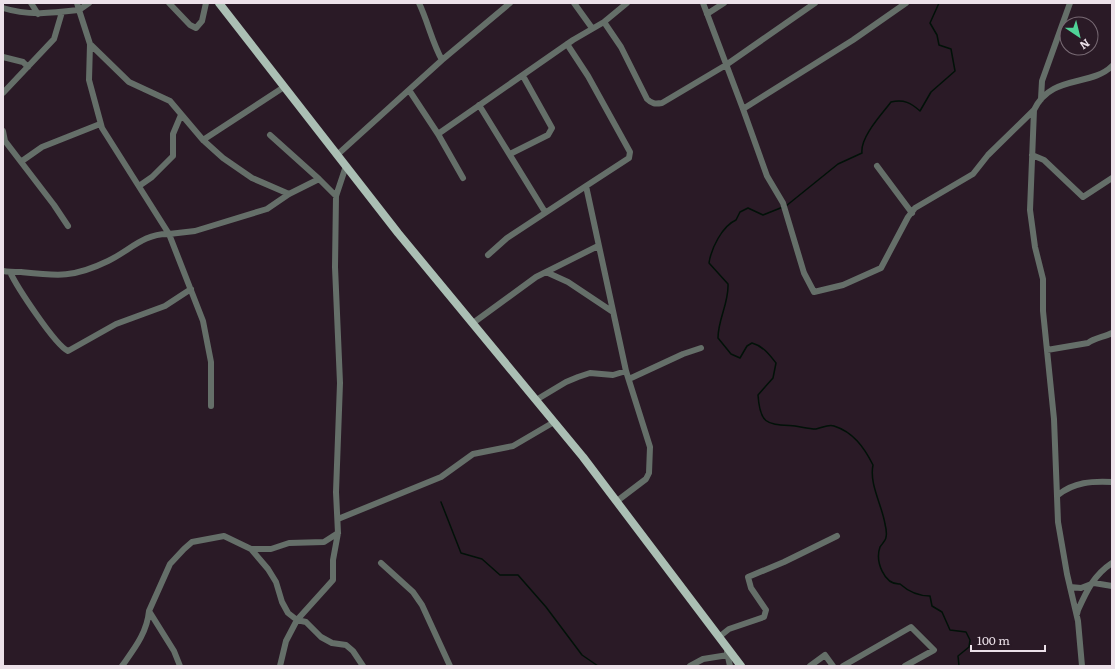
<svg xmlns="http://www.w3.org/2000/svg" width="1115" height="669" font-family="Literata,serif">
<rect width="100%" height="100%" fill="#2a1a26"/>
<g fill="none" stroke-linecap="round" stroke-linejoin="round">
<path stroke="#011108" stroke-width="1.5" d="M786,206l52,-42 24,-11c-2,-16 20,-39 29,-51 13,-3 20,1 29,9l11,-19 24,-21 -4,-22 -12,-4 -2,-10 -7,-12 9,-20
M783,207l-20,8 -15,-7 -8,4 -4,8c-14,6 -25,29 -27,43l19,21c1,19 -10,35 -10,54l13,16 9,4 7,-12 5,-3c11,3 17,11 24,20l-3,15 -15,17c2,31 10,29 37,31 7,1 14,3 21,3 6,-1 12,-5 18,-3 19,6 30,21 39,39 -4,19 9,40 12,59 1,4 2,9 1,13 0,3 -4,7 -6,10 -5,14 4,38 20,37 9,8 18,12 30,12l2,10 10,6 8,18 16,2 4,8 -1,7 -11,9 1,10
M441,502l20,51 21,6 18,16h18l28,32 36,48 16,11"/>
<path stroke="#656f69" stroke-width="6" d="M31,3l7,11
M77,3l2,7 10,-7
M169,3l21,22 6,3 6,-7 4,-18
M419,3c9,19 13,39 23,57
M574,3l18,25
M703,3l40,106 24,67 16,27 21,70 10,19 29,-7 38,-17 27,-51 7,-9 58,-34 15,-19 46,-45
M3,8c25,8 50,5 76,2l11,34
M707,14l17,-11
M604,22l17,25 26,52c5,5 8,5 15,4l64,-38 89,-62
M567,44l21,32 42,76 -1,6 -43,28
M3,57l20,5 5,5
M409,90l29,44 25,44
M3,93l51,-54 8,-27
M1041,99l1,-18 28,-78
M479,105l66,107
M743,109l110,-69 53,-37
M3,131l2,10 49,64 14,21
M438,134l135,-94 31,-18 23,-19
M270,135l49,44
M203,140l81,-53
M510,154l38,-19 4,-7 -29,-52
M337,155l105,-95 68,-57
M1032,155l12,5 39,37 29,-19
M22,161l20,-14 58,-23
M877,166l35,47
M139,186l13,-9 21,-21v-22l8,-19
M488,255l19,-17 79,-52 40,185 24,76 -1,26 -3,6 -29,22
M3,271c6,1 12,1 18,1 37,4 52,6 87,-11 21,-10 36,-28 61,-27l-67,-106 -13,-48 1,-36 39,38 41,19 33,39 20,18 29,20 37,16
M10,272c7,15 45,73 58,79l48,-27 49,-18 26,-17
M546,272l22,10 45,30
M473,323l63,-46 62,-31
M1047,350l41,-7c6,-5 16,-6 24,-10
M629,379l54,-25 18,-6
M536,400l30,-18 12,-5 12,-4 23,2 13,-4
M211,406v-44l-8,-41 -34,-87 26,-3 72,-22 22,-15 30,-15 17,17
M1058,495c16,-13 34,-14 54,-13
M338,519l103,-42 32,-23 40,-8 41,-24
M251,549h20l18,-6 35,-1 14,-9
M381,563l32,29 9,13 28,61
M1070,587l11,1 13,-5 18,3
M1077,614l1,-4c9,-20 16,-35 34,-47
M719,637l10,-8 35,-12 2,-7 -15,-22 -3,-11 36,-15 53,-26
M727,652l3,14
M122,666c12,-17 25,-33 27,-55
M180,666l-6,-15 -25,-40 21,-47 14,-15 8,-7 32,-6 27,13 17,20 8,13 6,20 6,11 9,7 9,2 15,15 11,6 14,2 7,6 10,15
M280,666l6,-25 11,-21 36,-40v-20l5,-27 -2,-41 4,-109 -5,-116 1,-71 10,-30
M690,666l13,-7 25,-4
M810,666l15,-11 8,11
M843,666l68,-39 23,23 -29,16
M1082,666l-4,-45 -11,-47 -9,-52 -4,-103 -11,-108v-32l-8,-32 -5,-37 4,-100c17,-36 57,-23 78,-44"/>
<path stroke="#abbfb4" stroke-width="8" d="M219,3l179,230 185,224 158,209"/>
</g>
<rect width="1115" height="669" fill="none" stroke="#ece1e9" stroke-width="8"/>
<g transform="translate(1079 36) rotate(145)"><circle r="19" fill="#2a1a26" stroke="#786a74"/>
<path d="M0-3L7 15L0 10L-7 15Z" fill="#50d398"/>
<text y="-6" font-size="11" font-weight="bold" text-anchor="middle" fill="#ece1e9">N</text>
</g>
<path d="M971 645v6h74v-6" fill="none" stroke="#ece1e9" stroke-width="2"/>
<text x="977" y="645" font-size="12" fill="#ece1e9" stroke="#2a1a26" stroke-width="3" paint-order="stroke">100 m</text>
</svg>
